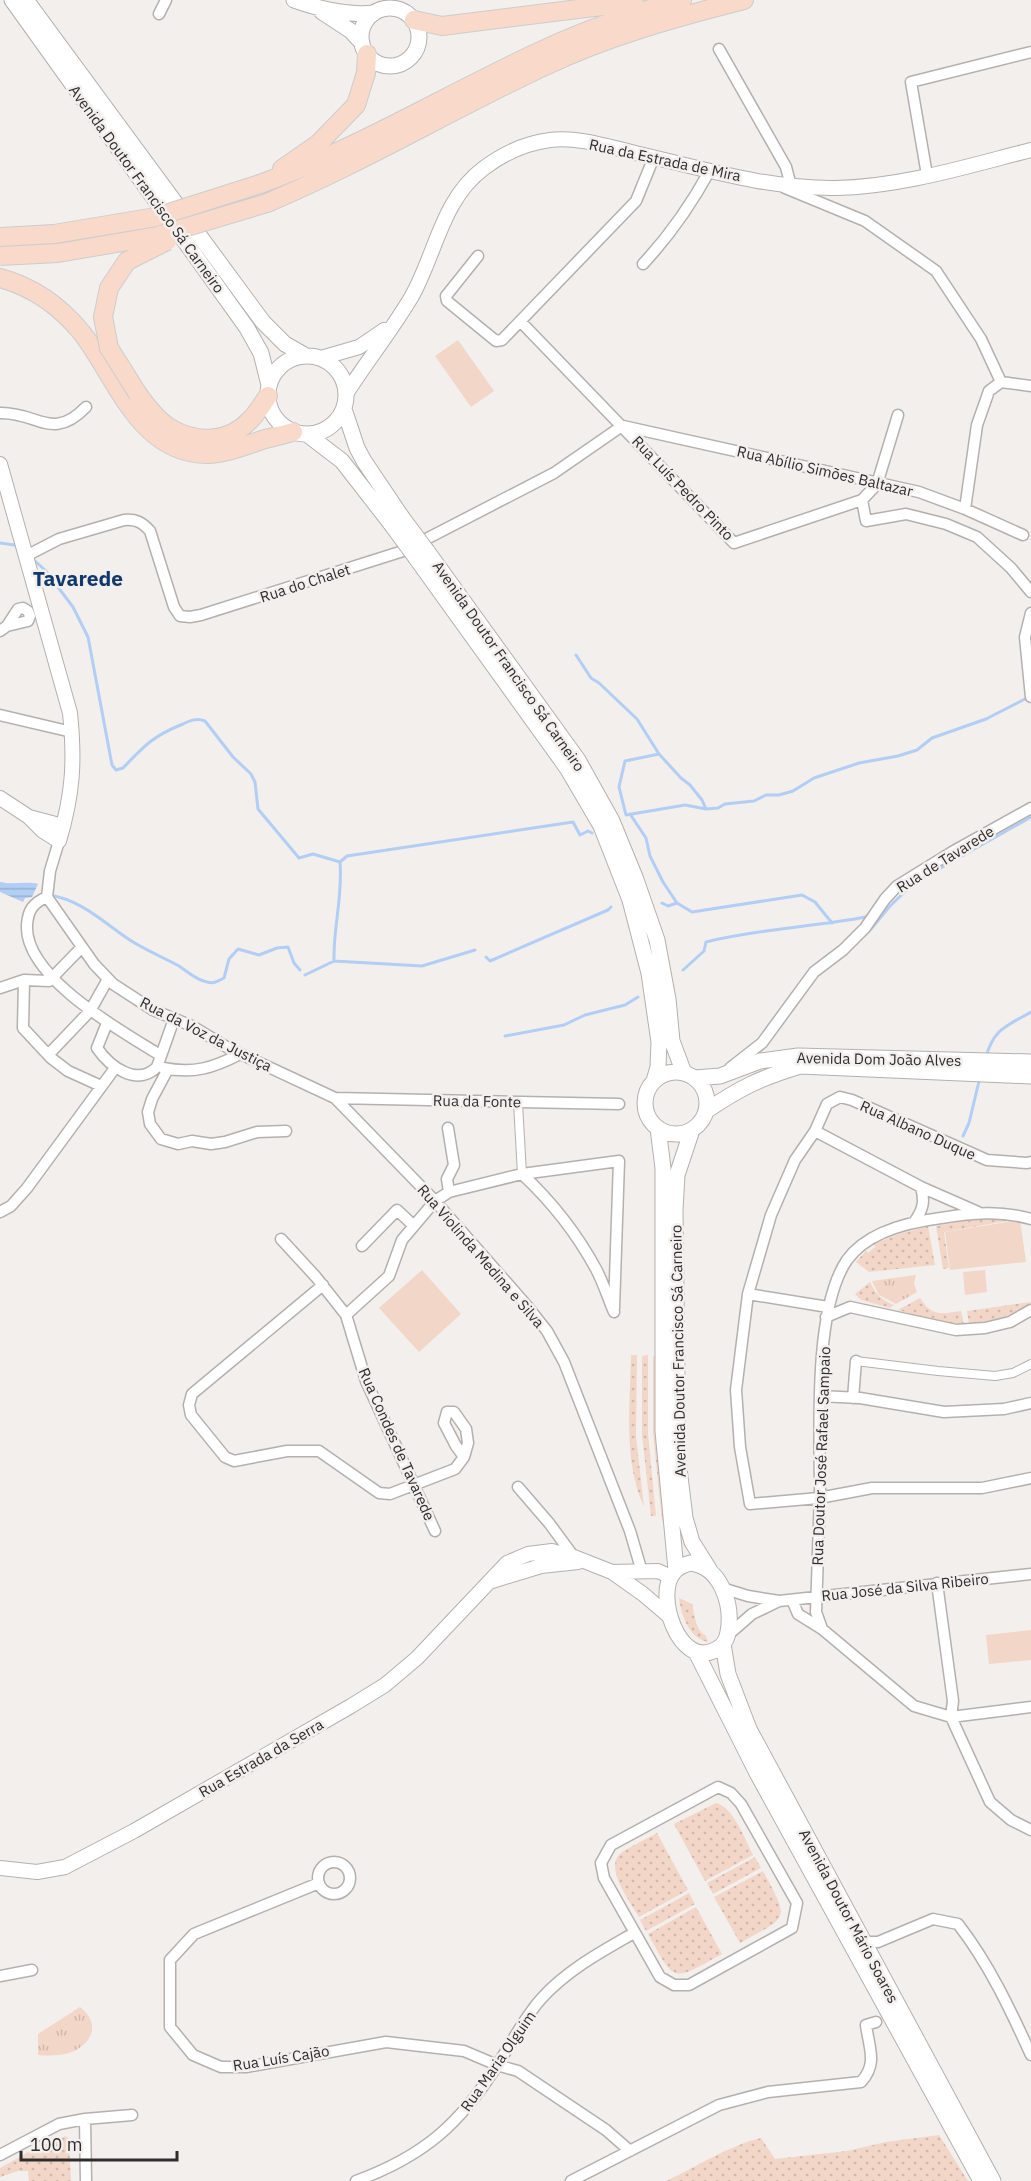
<svg xmlns="http://www.w3.org/2000/svg" width="1031" height="2181" font-family="'IBM Plex Sans',sans-serif">
<defs>
<pattern id="grass-dots" width="8" height="8" patternUnits="userSpaceOnUse" patternTransform="scale(1.5)"><rect width="8" height="8" fill="#f2d6c8"/><path d="M2 2h.1M6 6h.1" fill="none" stroke="#d0b8ac" stroke-width="1.8" stroke-linecap="round"/></pattern>
<pattern id="park-tufts" width="24" height="20" patternUnits="userSpaceOnUse" patternTransform="scale(1.5)"><rect width="24" height="20" fill="#f2d6c8"/><path d="M3 7l-1-3M5 7V3M7 7l1-3M15 17l-1-3M17 17v-4M19 17l1-3" fill="none" stroke="#d0b8ac"/></pattern>
<pattern id="water-rules" width="6" height="5" patternUnits="userSpaceOnUse" patternTransform="scale(1.5)"><rect width="6" height="5" fill="#b2cef4"/><path d="M0 2.5h6" fill="none" stroke="#99b1d1"/></pattern>
</defs>
<rect width="100%" height="100%" fill="#f3efec"/>
<path fill="url(#grass-dots)" d="M992,1216l26,3 -74,13 5,36 -6,1 -7,-43z
M928,1226l7,39 -66,7 -13,-10 10,-11 2,2 7,-6 -1,-3 25,-10z
M870,1282c6,12 11,18 24,23l-4,3 -29,-8 -6,-6z
M920,1298c12,19 21,16 41,13l3,13 -19,-1 -47,-13z
M1031,1302l-2,4 -30,13 -30,5 -2,-13z
M631,1355h6l-1,81 8,71c-21,-46 -14,-102 -13,-152z
M648,1355v79l8,82h-5l-9,-82v-78z
M653,1356h6l9,165h-6l-9,-88z
M679,1598l13,6c3,11 3,26 14,32l2,6c-19,-4 -27,-27 -29,-44z
M716,1803c17,4 29,36 37,52l-48,26 -31,-57z
M657,1833l31,57 -49,27c-8,-14 -35,-49 -19,-63 10,-8 25,-14 37,-21z
M755,1857l6,11 -48,26 -6,-11z
M763,1871c27,50 26,45 -23,72l-26,-46z
M689,1893l6,11 -49,27 -6,-11z
M696,1907l26,47c-50,27 -46,31 -74,-20z
M939,2135l29,46h-302c31,-14 61,-35 95,-43l14,21 72,-8 39,-9z
M66,2136l3,3 2,42h-42l-1,-10h-10l-18,6v-9l34,-19z"/>
<path fill="url(#park-tufts)" d="M916,1275l-2,9 3,8 -21,12 -17,-9 -7,-14z
M80,2007c20,16 14,35 -8,45 -11,4 -23,4 -34,3v-21z"/>
<path fill="#f2d6c8" d="M458,340l36,51 -23,16 -36,-51z
M1020,1220l6,42 -76,8 -5,-38z
M422,1270l39,44 -42,38 -40,-44z
M985,1270l2,22 -22,3 -2,-23z
M1031,1630v30l-42,4 -3,-29z"/>
<path fill="url(#water-rules)" d="M0,882c13,3 26,-1 38,2l-6,13 -7,1 -2,4 -23,-10z"/>
<g fill="none" stroke-linecap="round" stroke-linejoin="round">
<path stroke="#b2cef4" stroke-width="3" d="M0,543l14,2
M35,561l10,9 28,37 15,30 24,128 4,5 7,-2c22,-23 30,-32 60,-44 8,-4 14,-6 22,-3l28,36 18,17 4,8 3,27 41,49 14,-4 27,8
M576,655l15,23 8,5 38,36 22,35 22,24 9,7 12,15 4,9
M659,754l-34,7 -6,26 7,28 59,-10 21,4 12,-1 7,-4 29,-3 12,-6h13l14,-4 21,-13 45,-15 39,-7 19,-6 15,-12 54,-19 39,-20
M630,814l16,24 4,18 13,26 14,21 15,9 110,-17 13,7 17,21
M49,895c34,5 57,30 84,47 15,9 31,16 46,24 9,6 17,14 28,16 7,2 11,-1 17,-4l5,-19 9,-10 21,6 18,-7 11,-1 6,16 6,7
M662,903l6,3 9,-3
M871,929l19,-23 24,-23 117,-66
M486,957l4,4 118,-51 3,-3
M334,961l88,5 53,-16
M683,970l21,-19 2,-9c52,-13 106,-15 160,-25
M305,975l29,-14c-1,-33 9,-65 6,-99l7,-6 226,-34 7,13 8,-4 4,2
M505,1036l59,-11 21,-10 40,-10 13,-8
M986,1057c8,-29 21,-31 45,-45
M963,1136l6,-13 11,-46"/>
<g stroke="#b5b0ae" stroke-width="10">
<path id="pedestrian" d="M518,1103l4,71
M856,1361l82,10 57,5 18,-3 18,-9"/>
</g>
<g stroke="#b5b0ae" stroke-width="13">
<path id="minor" d="M159,14l7,-14
M719,49l67,118 5,19
M927,175l-16,-93 120,-30
M785,188l80,33 71,50 45,68 20,43 30,4
M478,256l-32,40 1,5 49,40 6,-1 134,-139 18,-44
M643,264c27,-29 48,-59 67,-94
M521,322l213,221 128,-43 15,-16 21,-69
M0,413c38,-1 52,29 86,-6
M623,426l296,66 46,17 58,26
M862,500l4,21 40,-7 40,10 31,13 34,31 20,24
M965,509l12,-84 12,-34 12,-9
M26,556l33,-17 65,-19c12,-1 18,2 26,11l24,76 6,9 10,1 11,-2 202,-64 151,-78 68,-47
M1031,613l-6,24 6,60
M0,631l7,-5 11,-17 5,-1 5,3 2,5 -2,5 -21,5
M0,715l72,17
M47,897l47,67 19,20 40,26 39,16 38,23 105,49 100,103 93,106 19,24 17,31 66,169 12,41
M47,897c-14,6 -19,13 -20,28 -3,52 94,106 133,130
M47,897l3,-26 9,-30
M24,980l-1,48 28,30 17,13 33,15
M0,988l24,-8 25,1 33,-34
M107,1023l-10,25c13,19 40,39 60,19l17,-48
M48,1055l42,-44 18,-32
M163,1068c31,6 50,0 77,-14
M730,1068l32,-25 52,-71 29,-22 22,-22 20,-29 12,-13 55,-34 79,-44
M168,1069l-16,30 -4,13 2,12 11,15 17,5 14,-3 19,3 14,-2 32,-10 29,-1
M335,1098l284,6
M448,1128l6,37 -7,14 2,13
M815,1131l106,56 57,25
M1031,1162l-4,1 -40,-3 -135,-60 -12,-3 -13,7 -12,27 -20,29 -24,55 -23,79 -12,96 4,57 10,57 69,-6 53,-10h110l49,-10
M522,1174l97,-13 -5,147
M0,1212l11,-6 16,-18 88,-120
M915,1221c8,-12 10,-19 6,-34
M281,1239l35,38 30,38 20,66 69,150
M362,1246l35,-36 17,16
M323,1285l-131,109 -3,11 2,10 34,42 9,4 53,-10h32l60,42 11,1 65,-25 9,-12 4,-14 -2,-14 -12,-17h-7l-3,11 12,23 8,11
M748,1294l80,13
M346,1315l43,-39 13,-36 33,-39 14,-9 73,-18c29,27 55,60 74,95 7,13 12,29 18,43
M826,1317l24,-10 106,23 29,-2 25,-6 21,-12
M820,1396l40,2 84,14 60,-3 27,-6
M853,1398l3,-37
M518,1487l31,36 25,34
M937,1583l16,118 -2,16 39,85 21,18 20,10
M722,1588l26,8 31,5
M792,1600l6,14 24,15 -6,-17c1,-40 3,-79 4,-119 0,-61 -7,-183 27,-233 20,-28 62,-38 94,-42 31,-5 59,-8 90,1
M822,1629l92,77 37,11 80,-10
M728,1635l24,-21 27,-13 252,-27
M718,1787l13,6 10,11 56,99 -5,25 -103,57h-15l-14,-8 -56,-99 -3,-15 10,-18z
M318 1878a16 16 0 1 1 32 0a16 16 0 1 1-32 0Z
M319,1883l-125,51 -24,26v67l23,28 28,12h25l140,-25 78,9 33,14 21,6 88,59 24,21
M862,1942h16l55,-23 25,5c31,40 52,85 73,131
M0,1976l32,-6
M85,2119l1,62
M0,2155l59,-31 26,-5 47,-4
M356,2181c68,-25 104,-57 142,-117 14,-22 26,-46 43,-65 26,-29 60,-47 93,-66
M571,2181l148,-76 49,-13 93,-10c17,-18 8,-34 5,-57l10,-3"/>
</g>
<g stroke="#b5b0ae" stroke-width="16">
<path id="tertiary" d="M321,358l38,-11 25,-17
M346,394c21,-33 46,-64 66,-98 24,-43 30,-97 72,-128 20,-15 42,-25 66,-28 26,-4 60,7 85,13 66,15 133,36 201,35 65,-1 132,-22 195,-38
M0,464l70,249c5,48 3,81 -11,128l-16,-10 -14,-14 34,9
M0,798l29,19
M612,1572l46,-1 13,6
M492,1581l49,-15 37,-4
M0,1868l37,4 28,-5 69,-36 217,-125 34,-21 32,-27 90,-95 21,-9 24,-3 22,6 38,15 31,22 27,23"/>
</g>
<g stroke="#b5b0ae" stroke-width="17">
<path id="secondary" d="M12,0l235,328 14,25 8,32
M26,0l237,322 22,22 21,12
M294,0c25,9 52,16 80,13
M361 37a29 29 0 1 1 58 0a29 29 0 1 1-58 0Z
M322,12l29,19 11,12
M268 395a39 39 0 1 1 78 0a39 39 0 1 1-78 0Z
M344,409l13,39 7,13 37,55
M308,435l34,26 49,63
M427,551l151,209 34,61 23,56 22,63 11,59 4,42 12,32
M416,558l151,210 34,58 29,74 19,73 10,69 -1,25 -4,14
M645 1103a31 31 0 1 1 62 0a31 31 0 1 1-62 0Z
M695,1078l25,-2 40,-15 38,-5 233,6
M706,1111c34,-23 54,-33 94,-45l231,10
M658,1128l5,40v263l13,139
M692,1130l-15,45 -2,34 3,251 7,58 7,24 17,27
M690,1563c31,3 43,42 38,69 -1,8 -6,15 -13,18 -36,19 -61,-56 -41,-78 4,-5 10,-7 16,-9z
M723,1644l5,30 21,55 244,452
M696,1652l61,121 224,408"/>
</g>
<g stroke="#cdcdcc" stroke-width="20">
<path id="primary" d="M414,20l28,6 168,-21 24,-5
M282,169l36,-25 38,-39 10,-32 1,-19
M260,184c94,-34 181,-86 272,-129 45,-22 102,-42 150,-55
M267,203c95,-40 184,-93 278,-137 63,-30 132,-49 199,-66
M0,278c33,9 60,28 82,55 35,45 57,122 127,121 19,-1 35,-8 53,-14 10,-3 21,-5 31,-8
M138,394c9,13 19,26 32,34 27,16 59,15 81,-9 7,-7 11,-15 17,-23"/>
</g>
<use href="#pedestrian" stroke="#fff" stroke-width="8"/>
<use href="#minor" stroke="#fff" stroke-width="10"/>
<use href="#tertiary" stroke="#fff" stroke-width="14"/>
<use href="#secondary" stroke="#fff" stroke-width="15"/>
<use href="#primary" stroke="#f8d9ca" stroke-width="18"/>
<g stroke="#b5b0ae" stroke-width="17" stroke-linecap="butt">
<path id="secondary-bridge" d="M401,516l26,35
M391,524l25,34"/>
</g>
<g stroke="#cdcdcc" stroke-width="20" stroke-linecap="butt">
<path id="primary-bridge" d="M0,237l54,-3 102,-17 104,-33
M0,256l58,-3 99,-17 110,-33
M138,394l-29,-46 -6,-31 6,-29 18,-27 40,-20"/>
</g>
<use href="#secondary-bridge" stroke="#fff" stroke-width="15"/>
<use href="#primary-bridge" stroke="#f8d9ca" stroke-width="18"/>
</g>
<g text-anchor="middle" dominant-baseline="central" stroke-width="5" stroke-linejoin="round" paint-order="stroke">
<g font-size="15" fill="#2e2d2c" stroke="#f3efec">
<text transform="translate(665 160) rotate(12)">Rua da Estrada de Mira</text>
<text transform="translate(147 189) rotate(54)">Avenida Doutor Francisco Sá Carneiro</text>
<text transform="translate(825 471) rotate(13)">Rua Abílio Simões Baltazar</text>
<text transform="translate(683 488) rotate(46)">Rua Luís Pedro Pinto</text>
<text transform="translate(305 583) rotate(-18)">Rua do Chalet</text>
<text transform="translate(509 666) rotate(55)">Avenida Doutor Francisco Sá Carneiro</text>
<text transform="translate(945 859) rotate(-32)">Rua de Tavarede</text>
<text transform="translate(206 1034) rotate(27)">Rua da Voz da Justiça</text>
<text transform="translate(879 1059) rotate(1)">Avenida Dom João Alves</text>
<text transform="translate(477 1101) rotate(1)">Rua da Fonte</text>
<text transform="translate(918 1130) rotate(24)">Rua Albano Duque</text>
<text transform="translate(481 1256) rotate(49)">Rua Violinda Medina e Silva</text>
<text transform="translate(678 1351) rotate(-91)">Avenida Doutor Francisco Sá Carneiro</text>
<text transform="translate(397 1444) rotate(66)">Rua Condes de Tavarede</text>
<text transform="translate(821 1456) rotate(-88)">Rua Doutor José Rafael Sampaio</text>
<text transform="translate(905 1587) rotate(-6)">Rua José da Silva Ribeiro</text>
<text transform="translate(261 1758) rotate(-30)">Rua Estrada da Serra</text>
<text transform="translate(849 1916) rotate(62)">Avenida Doutor Mário Soares</text>
<text transform="translate(281 2058) rotate(-9)">Rua Luís Cajão</text>
<text transform="translate(498 2061) rotate(-55)">Rua Maria Olguim</text>
</g>
<g font-size="21" font-weight="bold" fill="#11396d" stroke="#f3efec">
<text x="78" y="578">Tavarede</text>
</g>
</g>
<path d="M21 2151v9h156v-9" fill="none" stroke="#2e2d2c" stroke-width="3"/>
<text x="30" y="2151" font-size="18" fill="#2e2d2c" stroke="#f3efec" stroke-width="4.5" paint-order="stroke">100 m</text>
</svg>
